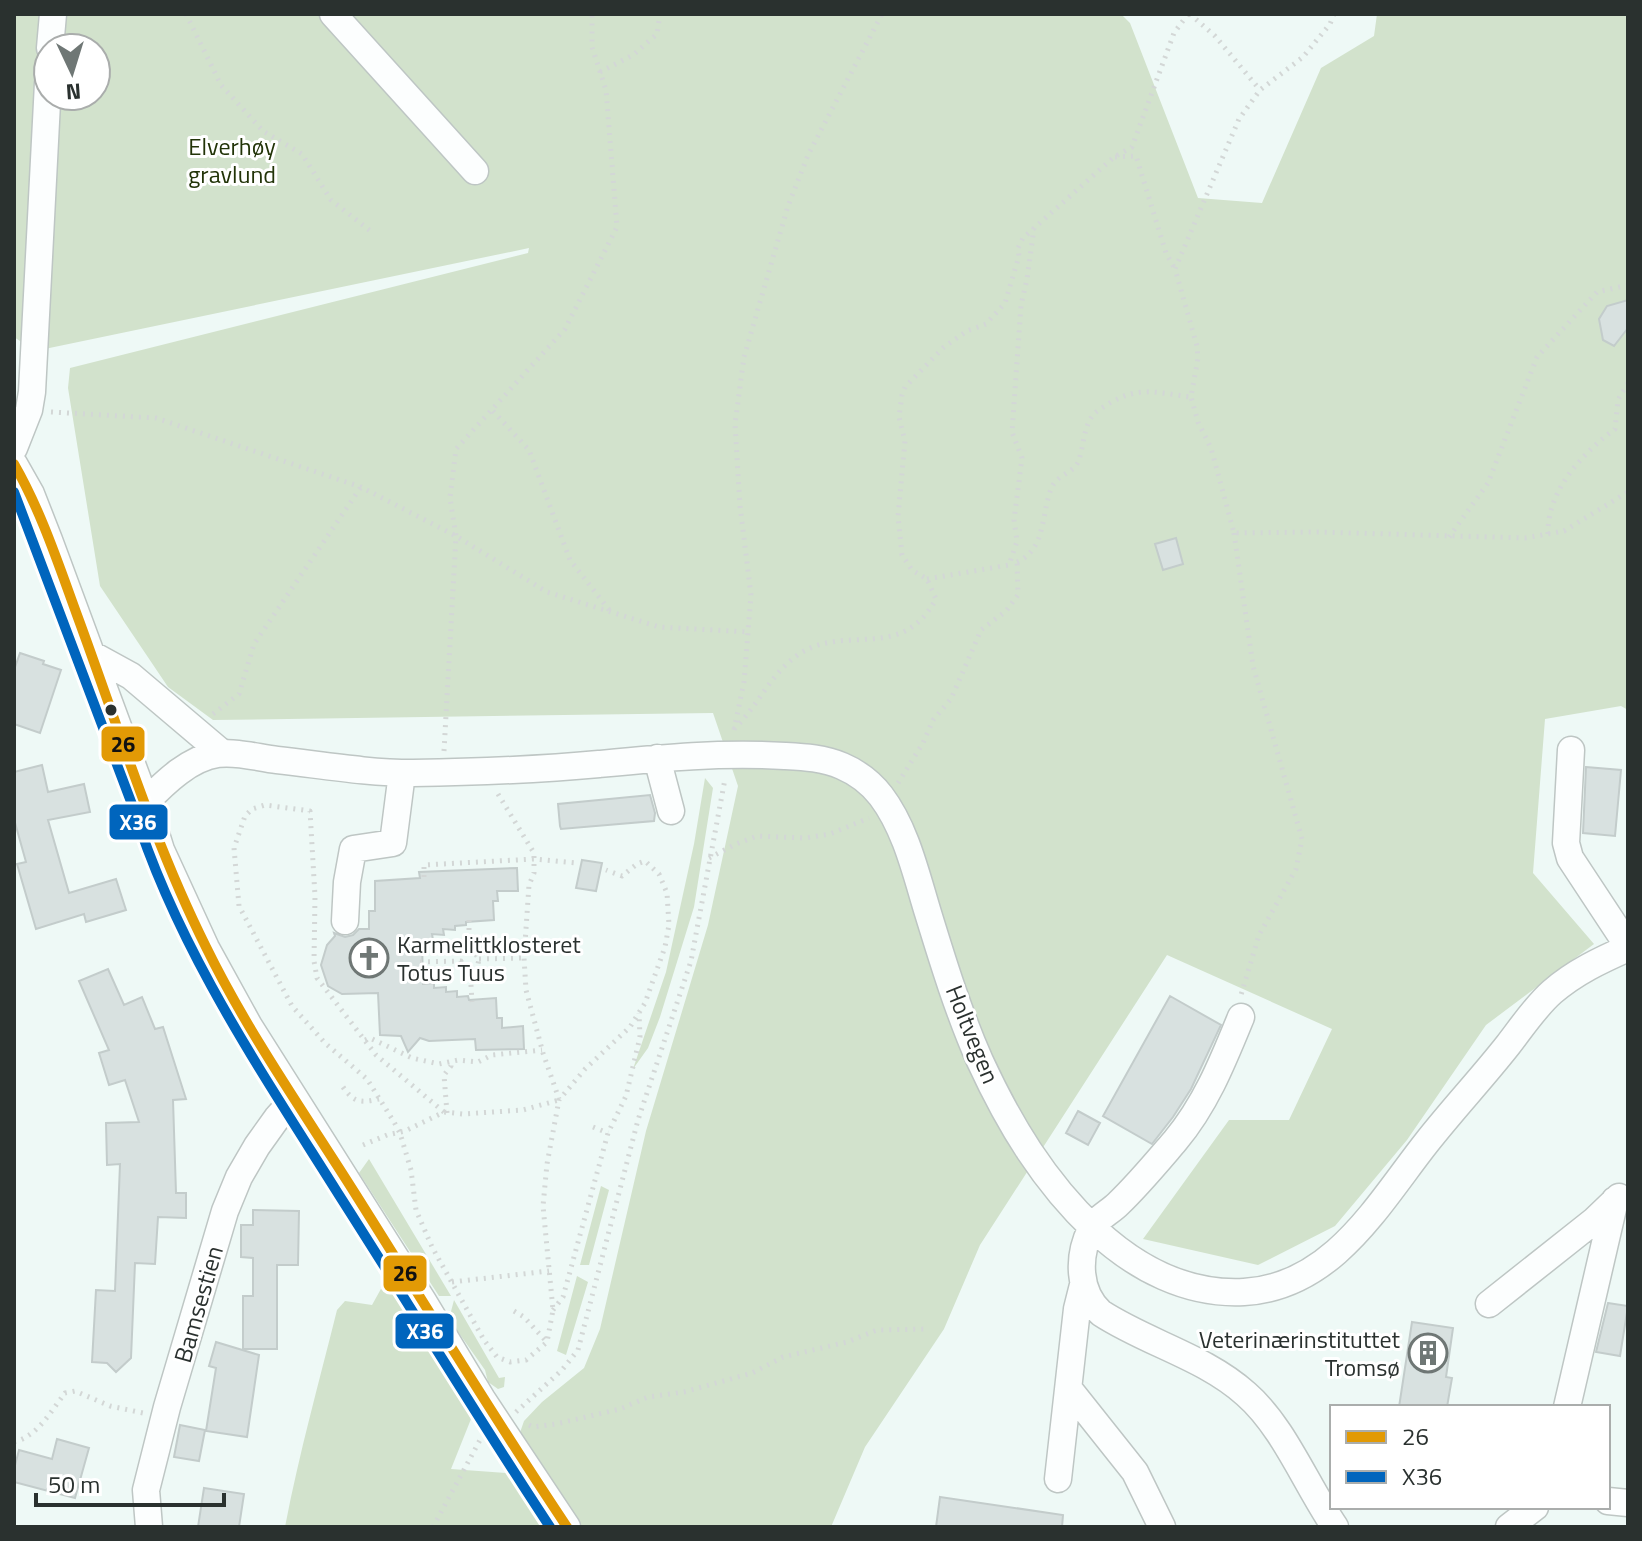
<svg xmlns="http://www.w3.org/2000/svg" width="1642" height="1541" font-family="'Titillium Web',sans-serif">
<rect width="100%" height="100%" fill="#eef9f6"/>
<path fill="#d2e2cc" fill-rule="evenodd" d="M14,14h1107l9,9 68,175 64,5 59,-135 53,-32 3,-22h251v696l-7,-4 -76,13 -12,154 61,71 -108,81 -79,115 -72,86 -77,39 -115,-26 86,-119h60l43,-91 -165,-74 -187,290 -36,84 -79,118 -34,80h-546c14,-73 34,-145 52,-217l8,-9 27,4 10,-18 7,1 68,102 14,29 -20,50 55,4 18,-52 18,-19 42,-34 16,-39 46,-198 62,-206 30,-139 -25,-73 -500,7 -45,-33 -68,-101 -32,-198 2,-20 458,-115 1,-5 -494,103 -21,-14zM48,48h48v48h-48z
M705,778l8,10 -19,119 -34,110 -12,31 -15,21 33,-97 28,-128z
M369,1159l82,137h-12l-80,-123z
M601,1186l8,4 -20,75h-9z
M577,1276l11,6 -22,73 -9,-4z
M454,1300l45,78 6,-1 -1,10 -6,2 -10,-7 -3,-12 -36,-51z"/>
<path fill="#d8e1e0" stroke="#c3cccb" stroke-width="2" d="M1628,300v28l-14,18 -11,-6 -4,-21 8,-13z
M1176,538l7,26 -20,6 -8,-26z
M20,653l24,8 -1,3 18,6 -21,63 -26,-9v-54z
M42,765l6,27 36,-8 6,28 -42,8 21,73 47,-14 10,31 -40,12 -2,-8 -48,15 -19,-65 9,-2 -12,-43v-47z
M1586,767l35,3 -6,66 -32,-3z
M650,795l5,18 -1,8 -93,8 -1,-3 -2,-22z
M582,860l20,3 -6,28 -20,-3z
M517,868l1,23h-21l1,10h-5l1,19 -28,2v3l-11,1v4l-12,-1 1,6 -12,-1 1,6 -11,1 1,43 11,-1v5l12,-1v5l11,-1v6l11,-1 1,4 27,-2 1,20h5v10l21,-2 1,23 -48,1 -1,-11 -46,2 -9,-3 -12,14 -7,-16 -21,-1 -2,-42 -36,1 -14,-8 -7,-21 6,-20 8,-9 -1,-3 11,4 8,-2 6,-6h10v-18h6v-30l45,-3 -1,-6z
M108,969l16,36 18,-8 13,32 8,-2 23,72 -13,1 3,93h10v25l-28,-1 -3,47 -20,-1 -4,95 -15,14 -9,-9 -15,-1 4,-72 19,1 5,-127 -13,1 -1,-42 33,-1 -14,-42 -16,5 -10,-32 10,-3 -30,-69z
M1170,996l51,29 -30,64 -18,28 -21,27 -49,-28z
M1078,1111l22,12 -12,22 -22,-12z
M253,1210l46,1 -1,54h-21v84h-34v-53h10v-38l-12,-1v-32h12z
M1608,1303l20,3 -8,50 -24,-4z
M1412,1322l41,6 -7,49 6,1 -5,29h-48z
M216,1342l43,13 -12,82 -41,-6 10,-63 -7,-2z
M180,1425l25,5 -6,31 -25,-4z
M57,1439l32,9 -14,50 -61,-16v-13l5,-19 33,9z
M204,1488l40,6 -5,33h-41z
M940,1497l123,18 -1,12h-126z"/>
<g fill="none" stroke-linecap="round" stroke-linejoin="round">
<g stroke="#bec6c4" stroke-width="29">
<path id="minor" d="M333,14l142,157
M50,48l3,-34
M14,448l15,-38 3,-18 16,-309
M14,464l17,30 18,46 97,262 15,48 45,98 43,78 174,275 59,98 85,128
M89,653l42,23 91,77
M1571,750l-5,93 4,15 58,88
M657,758l14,53
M146,802c19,-20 44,-44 72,-48 18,-3 41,4 59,6 45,5 90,13 136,13 62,-1 124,-3 186,-9 62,-6 123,-12 186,-8 19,1 39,2 57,10 14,6 29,17 39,30 25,33 35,78 47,117 15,49 31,101 52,148 29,63 64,121 115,169 41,38 92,65 149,62 89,-5 134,-88 183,-150 26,-33 55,-64 81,-97 14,-18 27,-38 44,-53 23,-20 49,-32 76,-44
M345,921l2,-39 6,-33 40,-6 9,-70
M1241,1017c-18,44 -35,87 -66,124 -18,21 -37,44 -57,63 -8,8 -22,15 -27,25 -14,28 -13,63 10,84 46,30 104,44 145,81 38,33 60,91 89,133
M1489,1304l106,-84 24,-23
M1069,1389l66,83 27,55
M1567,1407l48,-207
M1058,1479l19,-170 6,-24
M1608,1501l20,2
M149,1527l-3,-37 21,-83 58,-196 14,-34 18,-31 20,-28 17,-19
M1509,1527l26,-20"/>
</g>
<path stroke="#d3d7d6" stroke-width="5" stroke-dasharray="2 6" stroke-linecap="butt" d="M186,14l35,71 42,46 39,23 29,46 42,33
M1190,14l25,22 45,54
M1334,14l-4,10 -27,33 -43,33 -21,29 -64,150 22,77 1,12 -7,39 7,25 13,26 23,85 84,-1 207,6 39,-7 64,-39
M600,72l33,-17 24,-21 3,-20
M1115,157l21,-1 30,97 9,16
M493,411l36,39 41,110 40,51
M51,412l105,6 205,69 95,49 91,56 112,35 90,5
M1234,533l19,133 49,173 -6,30 -37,66 -18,60
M1548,534c-1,-44 35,-81 67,-105l3,-29 10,-17
M1449,537l39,-54 49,-126 60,-65 31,-7
M1017,562c30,-13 24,-51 35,-75 5,-12 21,-14 26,-25 6,-15 5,-34 15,-47 3,-4 11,-8 15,-11 32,-19 49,-11 83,-7
M927,579l82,-14 8,-24 -3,-21 8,-62 -10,-26 9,-127 6,-26 7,-51
M213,714l26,-20 15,-50 107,-157
M734,729c24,-23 36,-55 65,-75 48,-31 102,9 137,-55l-9,-20 -15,-9 -10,-15 -4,-39 7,-75 -6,-24 3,-22 3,-8 39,-40 23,-16 19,-7 19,-21 14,-47 -1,-8 5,-10 91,-81 18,-10 42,-114 14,-19
M734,730l10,-48 7,-87 -11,-89 -5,-82 9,-67 44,-151 20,-51 74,-141
M444,751l12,-215 -6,-38 6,-49 109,-120 52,-102 -11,-137 -14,-43v-33
M898,783l25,-40 10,-23 18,-21 30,-69 25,-19 12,-16 -1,-33
M498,794l36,59v20l-5,12 -5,73 2,32 17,63 16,46
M709,858l27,-14 21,-8 48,2 25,-4 39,-16
M424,877v-12l110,-6 43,4
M469,920v31
M479,959l45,-1
M420,962l41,-1 1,4 8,4 8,-5 1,-5 -5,-7h-8l-3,2 -2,7
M470,969l2,33
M365,1040l5,-2 42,20 27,6 19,-4 20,2 14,-7 50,-5
M343,1087c11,16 18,16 36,12
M444,1112l-68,-57 -59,-77 -3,-17 1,-65 -5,-85 -45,-6 -13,4 -7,7 -11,32 5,58 53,100 33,37 42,36 27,43 6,11 11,37 5,40 16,37 52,93 13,17 13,5 16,-2 21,-18 6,-32 -10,-104 4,-42 12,-64 26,-31 45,-42 15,-24 20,-56 4,-22 -2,-32 -8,-19 -14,-13 -8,3 -15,12 -16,-6
M447,1113l-3,-38 7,-9v-4
M593,1127l15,6
M363,1145l24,-10 18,-4 39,-19 19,2 60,-4 36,-10
M452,1282l97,-11
M553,1310l10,-13 45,-164 18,-37 14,-59 -1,-24
M514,1311l10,6 22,24
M516,1412l46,-42 16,-20 60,-230 53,-159 34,-182
M529,1425l4,2 23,-3 64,-15 28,-12 36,-5 68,-19 31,-16 64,-15 30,-12 51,-1
M14,1442c24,-6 37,-31 51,-49l10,-2 35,15 33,7
M433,1527l47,-87"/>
<use href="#minor" stroke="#fcfefe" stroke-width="26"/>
<g stroke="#fff" stroke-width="16">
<path id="bus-1" d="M14,464c27,47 44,99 63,151 41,111 76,226 129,332 42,86 99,167 150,248 70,111 138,223 211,332"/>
</g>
<g stroke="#fff" stroke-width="16">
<path id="bus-2" d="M14,492l119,315c44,141 128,264 206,388 71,111 139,223 211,332"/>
</g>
<use href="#bus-1" stroke="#e29a05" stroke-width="10"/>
<use href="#bus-2" stroke="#0065bd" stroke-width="10"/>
</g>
<defs>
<g id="church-ring" transform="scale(2)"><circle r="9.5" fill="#fff" stroke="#6f7775" stroke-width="1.5"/><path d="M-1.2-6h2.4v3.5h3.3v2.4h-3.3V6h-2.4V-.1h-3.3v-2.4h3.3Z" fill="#6f7775"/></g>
<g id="building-ring" transform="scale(2)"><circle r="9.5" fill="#fff" stroke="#6f7775" stroke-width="1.5"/><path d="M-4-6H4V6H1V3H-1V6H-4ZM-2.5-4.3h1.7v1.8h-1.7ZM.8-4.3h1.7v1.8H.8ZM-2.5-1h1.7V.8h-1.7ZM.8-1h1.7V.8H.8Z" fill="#6f7775"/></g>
</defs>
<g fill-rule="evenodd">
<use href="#church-ring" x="369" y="958"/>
<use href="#building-ring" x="1428" y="1353"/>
</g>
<circle fill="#2a312f" stroke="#fff" stroke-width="3" cx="111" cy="710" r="7"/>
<g text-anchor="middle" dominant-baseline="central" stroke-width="6" stroke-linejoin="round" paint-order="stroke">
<g font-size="24" fill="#223408" stroke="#fff">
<text x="232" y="146">Elverhøy<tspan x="232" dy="28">gravlund</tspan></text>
</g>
<g font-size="24" fill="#2a312f" stroke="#fff" text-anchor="start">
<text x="397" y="944">Karmelittklosteret<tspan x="397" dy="28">Totus Tuus</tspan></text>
<text x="1400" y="1339" text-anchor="end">Veterinærinstituttet<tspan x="1400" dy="28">Tromsø</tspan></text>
</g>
<g font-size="24" fill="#2a312f" stroke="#fff">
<text transform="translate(973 1034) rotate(68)">Holtvegen</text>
<text transform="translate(198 1304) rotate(-74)">Bamsestien</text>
</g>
</g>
<g stroke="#fff" stroke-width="3">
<rect x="100" y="725" width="46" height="38" rx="8" fill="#e29a05"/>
<rect x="108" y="803" width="61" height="38" rx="8" fill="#0065bd"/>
<rect x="382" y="1254" width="46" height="39" rx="8" fill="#e29a05"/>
<rect x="394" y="1312" width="61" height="38" rx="8" fill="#0065bd"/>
</g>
<g font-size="22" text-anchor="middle" font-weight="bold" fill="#fff">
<text x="138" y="830">X36</text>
<text x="425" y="1339">X36</text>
</g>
<g font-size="22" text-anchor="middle" font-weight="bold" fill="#111">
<text x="123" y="752">26</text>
<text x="405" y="1281">26</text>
</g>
<rect width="1642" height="1541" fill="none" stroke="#2a312f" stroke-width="32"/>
<rect x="1330" y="1405" width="280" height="104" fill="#ffffff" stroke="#aaadac" stroke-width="2"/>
<rect x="1346" y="1431" width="40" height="12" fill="#e29a05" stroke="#aaadac" stroke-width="2"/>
<text x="1402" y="1445" font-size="24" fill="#2a312f">26</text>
<rect x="1346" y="1471" width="40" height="12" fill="#0065bd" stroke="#aaadac" stroke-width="2"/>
<text x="1402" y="1485" font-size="24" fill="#2a312f">X36</text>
<g transform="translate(72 72) rotate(176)"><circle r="38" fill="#ffffff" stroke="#aaadac" stroke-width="2"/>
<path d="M0-6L14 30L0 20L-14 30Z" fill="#6f7775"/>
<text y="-12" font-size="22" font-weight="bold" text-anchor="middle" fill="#2a312f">N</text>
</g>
<path d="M36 1493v12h188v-12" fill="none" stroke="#2a312f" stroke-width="4"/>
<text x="48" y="1493" font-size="24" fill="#2a312f" stroke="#ffffff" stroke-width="6" paint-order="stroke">50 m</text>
</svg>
